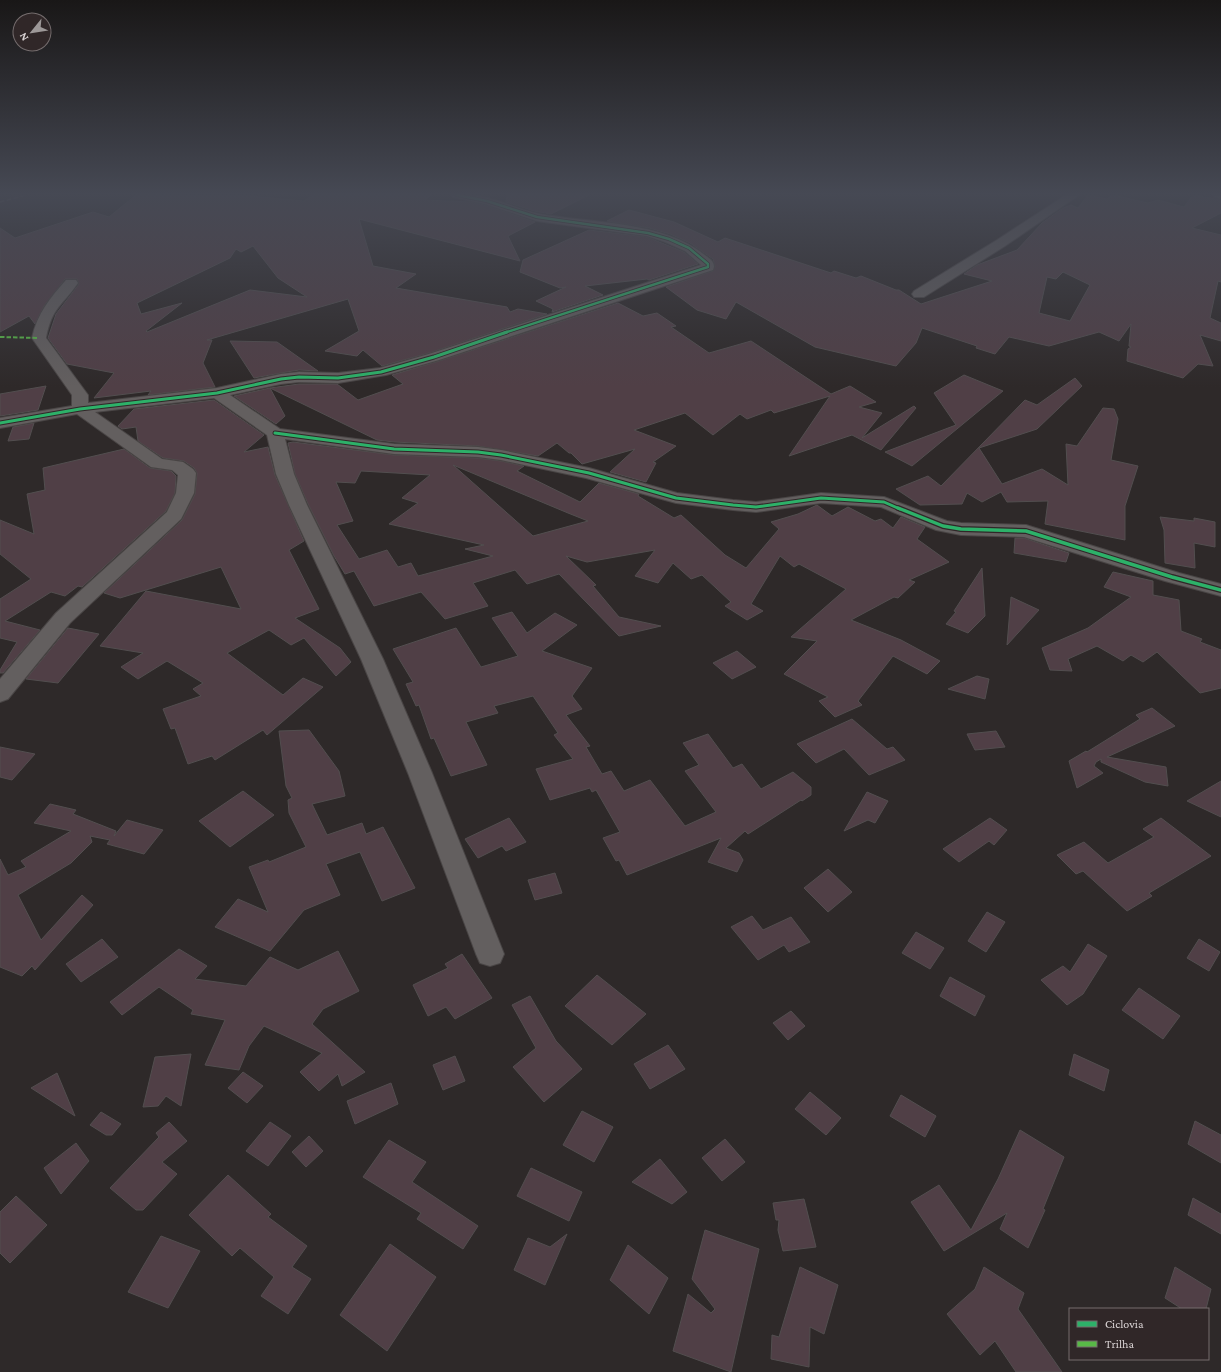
<svg xmlns="http://www.w3.org/2000/svg" width="1221" height="1372" font-family="'Crimson Pro',serif">
<rect width="100%" height="100%" fill="#2e2929"/>
<path fill="#503f46" stroke="#524e4f" fill-rule="evenodd" d="M136,195l113,1 55,5 8,-6h119l-6,5 45,2 15,3 50,17 -27,14 12,25 -161,-42 14,47 43,8 -20,14 111,19 3,5 8,-3 29,5 -118,39 -47,13 -19,-16 -6,6 -32,-5 34,-20 -11,-32 -141,41h5l-9,23 12,24 -67,8 3,-4 -57,7 20,-25 -47,-9 -19,-26 8,-24 23,-30 -2,-5h-12l-21,27 -9,18 -6,-8 -29,16v-104l15,10 78,-26 16,5zM253,246l25,32 29,19 -57,-7 -103,42 -1,-1 36,-28 -41,11 -4,-11 93,-45 6,-9 5,3z
M507,195h82l-38,19 -17,-3 -28,-9z
M1088,195l19,4 6,-4 35,8 10,-3 26,7 9,-12 28,5v13l-29,15 29,7v47l-3,-1 -8,37 11,5v18l-21,-6 13,31 -15,-2 -15,14 -56,-17 1,-12 3,-2 -2,-1 2,-22 -12,17 -20,-9 -50,14 -40,-9 -14,17 -19,-6 1,-2 -55,-18 -6,15 -20,23 -81,-19 -79,-45 -10,17 -29,-9 -31,-23 47,-16 2,-4 -2,-8 -23,-16 -20,-9 -21,-6 -42,-7 22,-11 45,12 44,20 7,-4 106,35 3,-2 22,7 5,-2 35,14h3l22,14 71,-23 -28,-7 13,-9 40,-15 25,-27 21,-15 8,-3 7,3zM1063,272l27,13 -20,36 -31,-8 8,-36 9,2z
M589,230l58,7 37,15 14,12 -49,16 -2,-1 -62,7 18,9 -51,17 1,-3 -17,-8 30,-14 -6,1 -40,-16 3,-12z
M618,303l25,13 14,-3 19,13 -5,1 38,26 42,-12 80,53 19,-8 26,16 -17,5 23,6 -20,25 52,-32 2,2 -35,42 -29,-15 -63,21 41,-60 -56,17 -3,-3 -24,9 -7,-5 -27,21 -28,-22 -51,17 42,16 -23,16 3,1 -10,19 -36,-10 25,-23 -53,15 -11,-11h-2l-12,-10 -19,13 -60,-10 -84,-4 -17,-2 -107,-52 29,-4h38l21,16 45,-16 -11,-9 47,-14z
M230,341l47,1 41,29 -19,-1 -18,3 -27,5z
M964,375l39,16 -91,75 -27,-14 71,-27 -22,-32z
M1075,378l7,8 -45,43 -58,19 23,36 40,-15 26,16 -2,-41 11,2 26,-38 11,1 4,10 -7,41 27,6 -13,40v34l-80,-16 3,-23 -41,1 -6,-10 -19,10 -15,-9 -5,11 -42,1 -24,-16 32,-13 13,10 84,-86 12,5z
M46,386l-8,24 -38,6v-22z
M270,388l15,28 -9,8 -42,-28z
M214,400l50,35 -20,17 24,-5 7,28 29,66 -15,9 30,59 -24,9 45,30 11,14 -15,14 -32,-38 -13,7 -22,-15 -42,23 56,42 20,-17 20,9 -56,48 -4,-5 -48,30 -3,-4 -24,8 -13,-36 -4,1 -8,-20 38,-13 -8,-7 10,-6 -36,-22 -29,18 -17,-12 22,-14 -43,-7 46,-55 95,18 -20,-42 -101,31 -16,-5 78,-73 13,-26 2,-21 -3,-5 -10,-7 -21,-3 -25,-17 -2,-14 -14,2 -4,-3 16,-17z
M34,423l-5,16 -21,2 5,-14z
M293,442l101,13 84,3 23,3 23,5 -7,5 63,31 19,-19 40,11 -1,2 36,22 7,-3 44,40 21,13 33,-39 -8,-7 27,-8 19,-9 15,11 16,-9 27,14 6,-2 12,9 8,-11 24,10 -8,12 32,23 -40,18 6,2 -17,16 -4,-1 -43,23 50,20 39,21 -13,13 -34,-18 -35,45 4,4 -27,12 -16,-16 9,-4 -44,-23 33,-33 -26,-4 55,-48 -47,-25 -5,3 -14,-11 -29,48 12,7 -16,9 -22,-14 6,-4 -29,-27 -11,4 -18,-16 -15,20 -23,-7 20,-26 -68,12 -21,-6 30,29 -3,1 26,31 42,9 -42,10 -60,-62 -32,10 -12,-14 -42,13 15,23 -43,13 -24,-27 -47,14 -20,-35 -9,3 -11,-18 -26,-52 -13,-30 -7,-31zM453,465l115,48 20,8 -55,15zM361,471l69,4 -28,23 16,5 -29,21 95,21 -19,4 28,7 -75,20 -7,-13 -13,4 -11,-17 -28,9 -22,-34 16,-4 -17,-39 19,1z
M124,449l26,19 21,3 5,5 -1,17 -9,18 -84,76 -4,-1 -13,10 -14,-4 -46,29 35,9 -37,43h-3v-3l17,-28 -17,-4v-39l31,-20 -31,-25v-34l34,14 -7,-40 18,-4 -2,-22z
M1160,517l34,4v-3l21,4v25l-21,-4 1,25 -30,-5 -1,-33z
M1015,538h9l45,15 -3,9 -52,-9z
M982,568l3,48 -17,17 -22,-9 10,-12 -2,-1z
M1113,572l40,9v14l26,5 2,31 21,8 -2,3 21,8v38l-21,5 -43,-41 -14,10 -12,-7 -8,6 -26,-15 -29,13 4,12 -22,-1 -8,-22 46,-20 43,-31 -27,-10z
M1011,597l28,13 -32,35z
M512,612l15,21 28,-20 22,12 -35,26 50,17 -20,28 10,13 -16,6 24,31 -4,1 16,27 9,-3 13,20 26,-11 35,46 31,-14 -31,-41 14,-6 -16,-22 25,-9 25,34 9,-4 19,25 32,-17 18,15v8l-9,6 -1,-1 -53,34 -3,-3 -19,17 13,5 4,7 -6,12 -29,-10 13,-24 -94,37 -8,-15 -3,1 -13,-23 17,-6 -24,-42 -4,2 -2,-4 -40,12 -14,-31 37,-10 -19,-24 4,-2 -25,-37 -39,10 4,7 -32,9 21,43 -36,11 -17,-38 -3,1 -12,-34 -3,1 -10,-22 7,-2 -20,-33 63,-21 25,39 37,-11 -26,-38z
M68,628l31,6 -41,49 -32,-4z
M737,651l19,16 -24,12 -19,-16z
M977,676l12,3 -4,20 -37,-10z
M1152,708l23,18 -68,31 59,10 2,19 -23,-4 -44,-20v-3l-5,3 -2,4 9,7 -26,15 -8,-27 17,-10 1,1 53,-33 -4,-4z
M852,719l35,30 6,-2 12,13 -36,15 -25,-26 -28,14 -19,-19z
M309,730l30,41 6,25 -33,8 15,31 35,-12 4,11 17,-7 32,61 -33,13 -22,-49 -34,12 14,31 -36,15 -34,41 -55,-24 23,-28 30,13 -19,-45 19,-7 1,2 37,-15 -17,-34 -1,-13 4,-2 -6,-12 -7,-55z
M996,731l9,16 -30,3 -8,-16z
M0,747l35,7 -23,26 -12,-3z
M1221,781v36l-34,-16z
M243,791l31,24 -44,32 -31,-26z
M867,792l21,9 -13,22 -7,-3 -24,11z
M50,804l26,6 -3,4 43,17 -2,5 13,-16 36,10 -19,24 -37,-10 3,-4 -20,-4 2,6 -21,21 -53,32 23,45 41,-45 11,10 -58,65 -3,-4 -10,10 -22,-9v-108l8,16 18,-8 -5,-6 50,-30 -37,-8z
M509,818l17,24 -20,9 -4,-5 -24,12 -13,-19z
M990,818l17,12 -13,15 -5,-4 -30,21 -16,-13z
M1161,818l50,38 -62,37 3,3 -25,15 -44,-40 -7,3 -19,-19 27,-13 24,21 46,-26 -11,-8z
M828,869l24,23 -24,20 -24,-24z
M555,873l7,20 -27,7 -7,-20z
M987,912l18,10 -19,30 -18,-11z
M752,916l11,14 28,-13 19,25 -21,10 -5,-7 -26,15 -27,-33z
M916,932l28,16 -14,21 -28,-16z
M102,939l16,18 -37,25 -15,-18z
M1199,939l21,13 -11,19 -22,-13z
M1088,944l19,12 -24,38 -16,11 -26,-25 22,-14 7,6z
M179,949l28,17 -12,13 51,7 24,-29 28,13 40,-19 21,40 -36,18 -11,15 53,48 -23,14 -4,-12 -19,17 -19,-19 22,-19 -58,-27 -15,20 -10,24 -34,-5 20,-45 -34,-6 2,-4 -34,-23 -37,28 -12,-13z
M462,954l30,44 -37,21 -9,-12 -18,9 -15,-31 35,-17 -3,-4z
M597,975l49,39 -34,31 -47,-39z
M950,977l35,19 -10,20 -35,-20z
M1139,988l41,28 -17,23 -41,-29z
M530,996l26,45 26,28 -38,33 -31,-35 23,-19 -24,-43z
M791,1011l14,15 -17,14 -15,-17z
M668,1045l17,24 -35,20 -16,-25z
M191,1054l-10,52 -15,-10 -8,10 -15,1 12,-50z
M1074,1054l35,16 -5,21 -35,-16z
M455,1056l10,25 -22,9 -10,-25z
M243,1072l20,14 -16,17 -19,-15z
M57,1073l18,43 -44,-28z
M391,1083l7,21 -43,20 -8,-23z
M810,1092l31,26 -15,17 -31,-26z
M901,1095l35,21 -11,21 -35,-21z
M582,1111l31,16 -19,35 -31,-17z
M101,1112l20,12 -9,11h-6l-16,-10z
M1195,1121l26,14v28l-33,-19z
M169,1122l18,19 -25,21 15,12 -34,36h-7l-26,-22 49,-51 -3,-4z
M270,1122l21,14 -23,30 -22,-15z
M1020,1130l44,27 -21,52 2,1 -17,38 -28,-19 7,-16 -63,38 -33,-49 28,-17 32,45 27,-51z
M309,1136l14,15 -17,16 -14,-15z
M725,1139l20,23 -23,19 -20,-23z
M389,1140l37,22 -14,20 66,44 -15,23 -46,-30 4,-6 -58,-36z
M76,1143l13,18 -28,33 -17,-26z
M660,1159l27,33 -15,12 -40,-22z
M531,1168l51,24 -13,29 -52,-25z
M228,1175l43,39 -3,3 39,29 -15,21 19,12 -23,35 -27,-18 13,-19 -34,-29 -8,8 -43,-41z
M16,1196l31,29 -37,38 -10,-10v-41z
M1193,1198l28,16v20l-33,-19z
M804,1199l12,48 -33,4 -5,-21 1,-10h-3l-3,-17z
M705,1230l54,19 -28,123 -58,-21 15,-57 23,19 4,-4 -23,-30z
M567,1234l-22,51 -31,-15 14,-32 22,9z
M161,1236l39,15 -32,57 -40,-16z
M390,1244l46,33 -49,74 -47,-36z
M628,1245l40,33 -19,36 -39,-34z
M800,1267l38,18 -14,49 -14,-7 -1,40 -38,-8 1,-24 7,2z
M984,1267l40,26 -6,16 44,63h-46l-21,-31 -15,14 -33,-41 28,-25z
M1175,1267l36,22 -5,20h-24l-17,-11z"/>
<g fill="none" stroke-linecap="round" stroke-linejoin="round">
<g stroke="#494545" stroke-width="2">
<path id="minor" d="M452,195c13,0 26,0 39,4 16,4 32,12 49,15 53,10 123,6 166,42 4,3 8,5 8,11l-1,3 -274,90 -53,15 -48,8 -39,-1 -18,2 -51,11 50,34 114,15 84,3 23,3 88,18 88,25 56,7 23,2 65,-9 63,4 63,24 14,2 65,2 153,48 42,11v12l-56,-15 -141,-44 -63,-2 -25,-5 -55,-23 -60,-4 -65,9 -23,-2 -57,-7 -90,-25 -85,-18 -23,-3 -84,-3 -109,-15 9,35 13,31 76,154 49,114 72,181 -4,9 -10,3 -10,-3 -4,-9 -68,-181 -47,-114 -72,-154 -13,-31 -9,-39 -53,-37 -119,14 67,47 21,3 10,7 3,4 -2,20 -13,26 -111,104 -62,76 -8,3v-23l56,-66 111,-101 9,-19 2,-18 -6,-5 -21,-3 -74,-53 -77,14v-10l72,-12v-11l-40,-57c5,-24 18,-40 34,-58h10l2,3c-16,23 -26,24 -32,55l42,57v8l129,-15 64,-14 18,-2 39,1 42,-5 49,-14 272,-89 -16,-14 -20,-9 -18,-6 -110,-15 -52,-17 -32,-7z
M1066,195h13l-74,51 -81,51h-10l-2,-3 2,-3 83,-51z
M1213,195h8v4l-7,-2z"/>
</g>
<use href="#minor" fill="#635f5f" fill-rule="evenodd"/>
<path stroke="#635f5f" stroke-width="1.5" stroke-dasharray="4.5 2.5" stroke-linecap="butt" d="M0,202l26,-7"/>
<path stroke="#58b947" stroke-width="2" stroke-dasharray="4.5 2" stroke-linecap="butt" d="M0,337l39,1"/>
<g stroke="#302728" stroke-width="4">
<path id="cycleway-far2" d="M457,195l30,6 50,16 111,16 21,6 20,9 19,16v3l-204,66"/>
</g>
<g stroke="#302728" stroke-width="5">
<path id="cycleway-far1" d="M0,423l80,-14 137,-16 64,-14 18,-2 39,1 43,-6 53,-15 73,-25
M275,433l119,16 84,3 23,3 88,18 87,25 57,7 23,2 65,-9 63,4 16,7"/>
</g>
<g stroke="#302728" stroke-width="6">
<path id="cycleway" d="M898,508l45,18 18,3 65,2 146,46 49,13"/>
</g>
<use href="#cycleway-far2" stroke="#2db169" stroke-width="2.5"/>
<use href="#cycleway-far1" stroke="#2db169" stroke-width="3"/>
<use href="#cycleway" stroke="#2db169" stroke-width="3.5"/>
</g>
<linearGradient id="sky" x2="0" y2="1"><stop stop-color="#191717"/><stop offset="0.5" stop-color="#464954"/><stop offset="1" stop-color="#464954" stop-opacity="0"/></linearGradient>
<rect width="1221" height="387" fill="url(#sky)"/>
<rect x="1069" y="1308" width="140" height="52" fill="#302728" stroke="#746c6d"/>
<rect x="1077" y="1321" width="20" height="6" fill="#2db169" stroke="#746c6d"/>
<text x="1105" y="1328" font-size="12" fill="#d9d3d4">Ciclovia</text>
<rect x="1077" y="1341" width="20" height="6" fill="#58b947" stroke="#746c6d"/>
<text x="1105" y="1348" font-size="12" fill="#d9d3d4">Trilha</text>
<g transform="translate(32 32) rotate(240)"><circle r="19" fill="#302728" stroke="#746c6d"/>
<path d="M0-3L7 15L0 10L-7 15Z" fill="#9d9898"/>
<text y="-6" font-size="11" font-weight="bold" text-anchor="middle" fill="#d9d3d4">N</text>
</g>
</svg>
